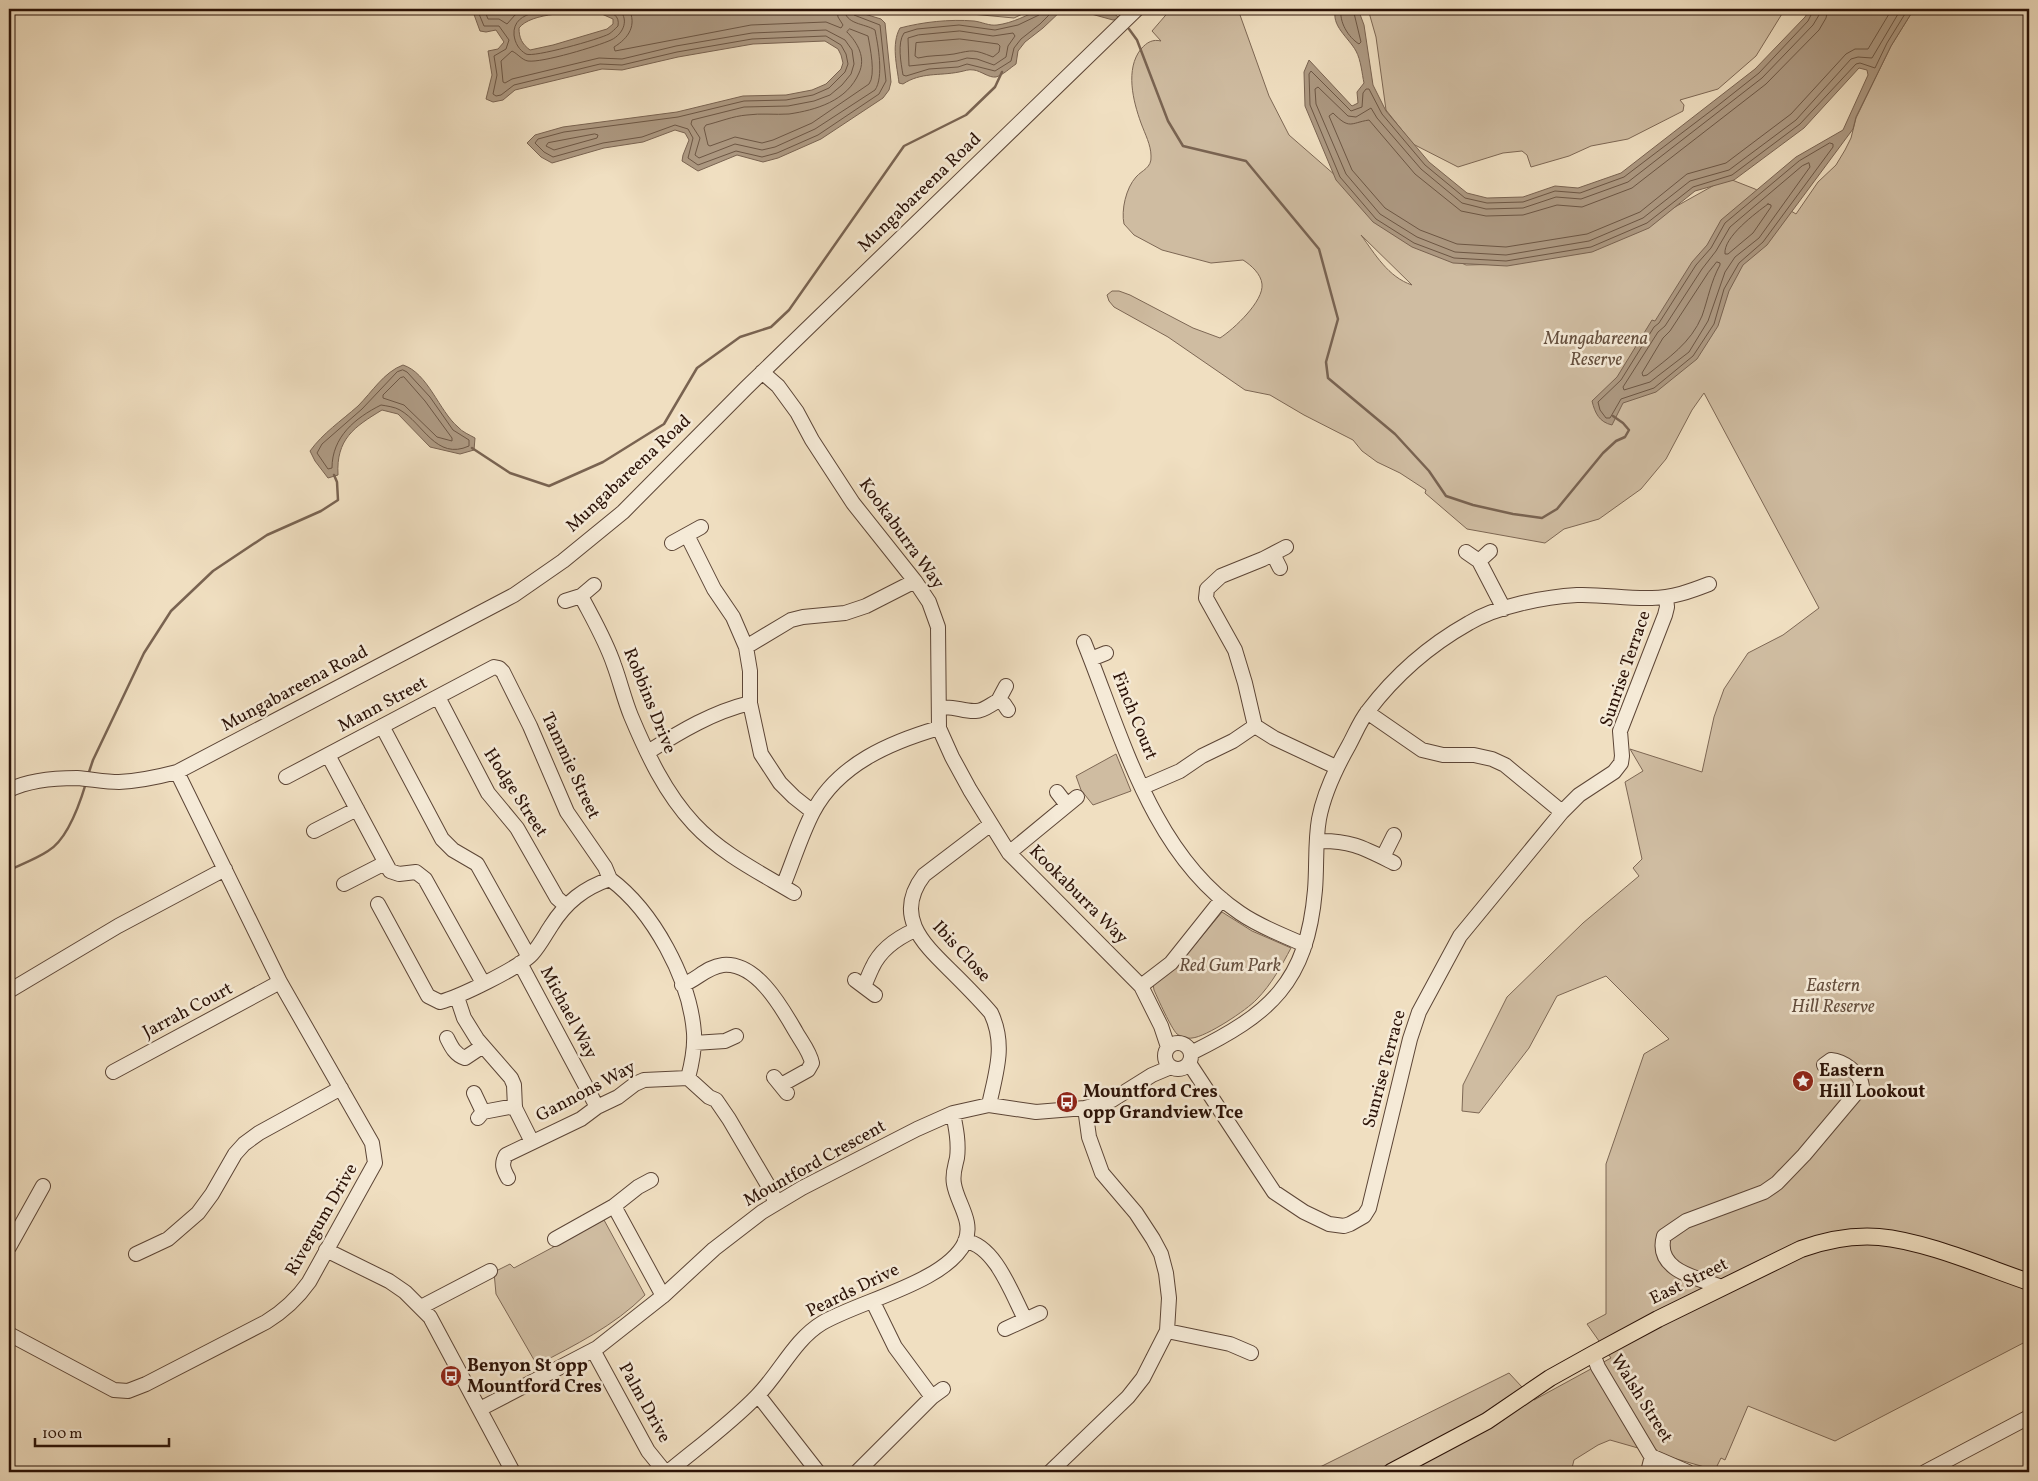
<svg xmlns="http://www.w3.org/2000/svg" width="2038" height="1481" font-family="Vollkorn,serif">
<rect width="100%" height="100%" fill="#f0dfc1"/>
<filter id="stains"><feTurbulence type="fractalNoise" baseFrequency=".004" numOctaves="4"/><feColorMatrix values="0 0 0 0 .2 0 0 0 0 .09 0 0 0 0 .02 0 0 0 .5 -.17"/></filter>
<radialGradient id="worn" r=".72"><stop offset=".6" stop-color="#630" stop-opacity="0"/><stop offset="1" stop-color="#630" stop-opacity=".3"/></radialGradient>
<path fill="#cfbca1" stroke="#7d6754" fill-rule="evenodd" d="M918,9h115l-19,9z
M1171,9h72l-3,6 29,81 20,39 117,102 60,28 42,-1 158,-52 61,-34 28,11 41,25 22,-32 18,-17 9,-15 6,-12 5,-20 35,-72 23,-37h115v1331l-194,101 -87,-35 -23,54 -4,-2 -6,12 -105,-30 -12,5 -24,15 -3,12h-261l199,-99 25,27 77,-42 -24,-34 19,-10v-150l38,-110 25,-15 -63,-63 -49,20 -28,52 -50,65 -17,-2 1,-26 44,-88 76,-74 56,-47 -6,-8 9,-9 -17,-77 18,-11 -13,-22 72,23 12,-55 10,-28 24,-36 35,-18 36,-27 -115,-215 -12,17 -26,49 -25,30 -42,30 -35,10 -19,14 -78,-14 -42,-36 1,-3 -26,-17 -23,-11 -15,-11 -9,-11 -49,-25 -34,-20 -25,-5 -77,-53 -54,-30 -5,-6 -2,-6 5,-4h7l11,4 63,33 27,10c14,-9 44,-37 42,-54 -1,-10 -11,-19 -19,-24l-32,3 -49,-13 -28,-15 -10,-11c-3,-14 2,-36 12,-47 6,-7 16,-9 15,-21 0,-11 -6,-22 -10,-33 -8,-22 -16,-54 0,-74 6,-7 12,-10 20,-8l-9,-10zM1361,235l51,50c-24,-8 -37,-31 -51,-50z
M1368,9h417l-29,47 -38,33 -38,11 4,5 -1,6 -55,28 -37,7 -22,10 -38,11 -4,-12 -5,-4 -19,2 -45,14 -45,-23 -27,-34 -10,-73z
M1116,754l15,37 -38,14 -12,-15 -5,-14z
M1222,912l30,19 39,17c-9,17 -20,37 -34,51 -10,11 -51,38 -65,39 -4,1 -12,-2 -15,-4 -6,-6 -19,-35 -23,-44l-1,-6 22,-17 14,-15z
M604,1220l41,75c-31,31 -70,50 -108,70l-41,-71 -2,-22 16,-8 4,4z"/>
<path fill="#ad9982" stroke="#796351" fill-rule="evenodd" d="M472,9h376l33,10 4,4 6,59 -2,8 -6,8 -62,41 -43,19 -15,4 -26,-7 -39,16 -16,-10 1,-6 6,-15 -4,-7 -10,-3 -32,12 -39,6 -52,15 -11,-6 -14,-14 8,-8 28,-8 114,-15 66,-16 43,-1 26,-5 14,-6 15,-15 2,-6 -2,-8 -3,-6 -13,-8 -72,3 -75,13 -56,13 -20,-1 -87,21 -12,10 -10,2 -7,-3 6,-24 -4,-24 10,-2 6,-7 -8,-12 -10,2 -6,-1zM595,11l18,8v5l-6,5 -54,16 -23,5c-8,-6 -11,-12 -11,-22 12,-16 56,-15 76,-17z
M1041,9h22l-20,19 -18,14 -7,9 -2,13c-6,4 -13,11 -20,13 -7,1 -15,-6 -22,-7 -6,-1 -9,1 -15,2 -20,4 -38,0 -56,12l-4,-1c-2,-17 -8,-39 1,-55 23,-6 49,-9 74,-7 8,1 15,5 23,4 16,-2 30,-10 44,-16z
M1073,9h36l9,8v2l-5,1z
M1336,9h22l6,16 9,60 13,26 43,51 38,31 20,5 36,-1 32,-11 23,2 43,-15 134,-104 50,-52 5,-8h104l-23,37 -35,71 -3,12 -86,116 -24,20 -14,26 -11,35 -21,33 -41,33 -33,11 -11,22c-13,-3 -17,-12 -20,-24l25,-24 35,-57 3,1 37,-59 15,-17 14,-25 75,-63 47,-27 25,-55 -1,-5 -8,-2 -55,60 -70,52 -39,11 -46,37 -57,24 -85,14 -54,-3 -41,-16 -39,-25 -37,-42 -31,-74 -1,-34 5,-12 43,46 6,-3 -1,-11 7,-9c-2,-9 -3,-23 -8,-32 -7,-13 -26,-26 -20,-42z
M403,365c25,8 36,46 55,62 4,5 12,8 17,11l-1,12 -14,4 -30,-7 -32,-33 -16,-4c-28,17 -46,29 -44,65l-10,3 -13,-17 -5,-10c13,-18 31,-30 48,-45 14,-14 26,-34 45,-41z"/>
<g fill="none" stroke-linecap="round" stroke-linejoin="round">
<path stroke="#6c5644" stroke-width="1" d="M477,9l7,17h15l10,14 -3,9 -12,7 3,19 -4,19 3,2 5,-1 13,-10 86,-21 22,1 55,-13 75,-13 74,-3 15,9 5,9 2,10 -3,8 -16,16 -16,7 -27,5 -42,1 -66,16 -114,15 -26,7 -3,4 9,9 9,5 50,-14 39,-6 33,-12 13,4 5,9 -5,20 10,7 38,-14 26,6 15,-4 41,-18 61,-41 7,-13 -6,-56 -26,-10 -3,-6
M484,9l4,10h11l8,5 8,-9 11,-6
M570,9c-18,2 -58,-1 -56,26 1,8 5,15 12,19 7,4 74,-15 83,-20 3,-2 6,-5 9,-8 2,-11 -6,-13 -16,-17
M618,9c12,9 6,25 -7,31 -13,6 -69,23 -83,21 -6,-1 -10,-7 -16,-10l-11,10 2,21 2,1 7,-4 87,-21 23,1 54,-13 76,-13 74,-3 19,10 7,10 2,14 -3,10 -9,11 -12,10 -16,6 -26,5 -44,1 -52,13 -1,4 9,14 -5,17 4,3 36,-14 27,6 13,-3 40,-18 60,-39c9,-13 3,-45 0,-60 -11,-7 -29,-5 -31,-21
M629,9c8,16 0,29 -15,38l1,4 136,-26 75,-3 15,6 2,-3 -5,-8 -1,-8
M1042,9l-3,6 -21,10 -23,5 -36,-5 -42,4 -13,4c-7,10 -3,30 -1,42l3,1 23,-7 29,-2 9,-3 28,7 16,-10 3,-13 7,-9 19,-15 15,-15
M1341,9c-2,13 7,28 18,35l2,-2 -8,-33
M1814,9l-6,12 -49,52 -43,34 -92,70 -44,16 -25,-2 -32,11 -36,1 -22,-5 -40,-33 -43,-51 -13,-25h-3l-3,4 -1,14 -11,4 -40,-40 -2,3 1,31 30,72 36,42 38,24 40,15 52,3 85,-14 56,-24 46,-36 39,-12 68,-51 56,-60 4,-1 15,5 12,-25 21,-34
M1820,9l-1,6 -6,10 -51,53 -134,104 -47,17 -25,-2 -33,11 -37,1 -24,-6 -41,-34 -44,-51 -6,-10 -15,9 -8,-1 -30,-29 -3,2 1,15 30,70 34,40 37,23 38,15 51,3 83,-14 54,-23 47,-37 39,-11 67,-50 55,-61 7,-2 14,1 29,-49
M1828,9l-2,9 -7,12 -53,54 -134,104 -50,19 -25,-2 -34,10 -37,1 -25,-5 -46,-37 -46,-54c-19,3 -19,10 -36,-7l-4,3 23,54 33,38 35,22 37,14 49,3 81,-13 53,-22 47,-38 39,-11 65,-49 55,-60 9,-5h13l24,-40
M850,29l18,7c2,11 8,39 1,48l-57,39 -39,17 -11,3 -27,-6 -25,9 -2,-1 -4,-17 2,-3c13,-3 27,-9 41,-10 14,-2 28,0 42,-1 27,-4 58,-13 70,-41 7,-15 -1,-30 -12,-41z
M960,31l33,5 20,-3 2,3 -7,10 -2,11 -12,8 -17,-6 -10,-1 -10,3 -48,5 -1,-28 10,-3z
M960,39l38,5 2,2 -1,6 -6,5c-20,-8 -20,-7 -39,-3 -12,2 -24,1 -36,4l-3,-2 1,-13z
M595,134l3,1 -1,3 -43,12 -8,-4 2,-3z
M1830,143l3,1v3l-70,95 -24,21 -15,26 -10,35 -21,32 -39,32 -33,11 -11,19h-4l-6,-8 -2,-8 23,-22 33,-53 5,-4 37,-58 15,-17 14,-25 74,-62z
M1809,163l1,4 -51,71 -24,19 -10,15 -17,49 -19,31 -39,30 -26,8 -1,-3 35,-55 7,-6 37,-57 14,-18 14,-24 72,-61z
M1768,204l3,1v2l-18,26 -25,21h-3c-2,-17 31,-41 43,-50z
M1717,262l3,1v2c-9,16 -12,34 -18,51 -11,27 -34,42 -55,59l-4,1 -1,-3 21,-35 7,-7 38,-58z
M403,370l4,2 23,25 23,33 16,10v6c-33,15 -46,-23 -69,-36 -5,-3 -13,-4 -19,-5 -26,13 -49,32 -49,63l-4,1 -11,-16 5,-9 40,-35 35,-37z
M404,377l21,24 27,37v3l-15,-4 -33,-32 -21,-7v-3l17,-17z"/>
<path stroke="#796351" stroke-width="2.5" d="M1129,29l8,11 31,81 15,25 63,15 73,88 19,70 -12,43 2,16 67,56 34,37 17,25 27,9 40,9 29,4 15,-9 46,-56 13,-12 9,-4 4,-7 -6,-7 -10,-7
M472,448l38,25 39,13 54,-24 61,-38 33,-56 43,-31 31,-10 18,-17 115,-164 62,-31 29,-28 7,-15
M88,775l5,-15 51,-107 27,-42 42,-40 54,-36 54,-24 17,-11 -1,-18 -3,-7
M9,870c13,-6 27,-11 39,-19 19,-11 32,-48 38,-68"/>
<g stroke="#5c4536" stroke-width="16">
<path id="minor" d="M762,372l16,14 19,26 15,28 41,63 62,78 14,21 9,25 1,101 13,29 18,33 39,63 132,133 20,40 7,21
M687,535l27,54 19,28 13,30 4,24v32l11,51 19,29 14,14 19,15
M672,543l29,-16
M1286,547l-23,12 -42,17 -14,13 -1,9 29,52 10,33 10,43 19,12 62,29
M1466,552l13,9 25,48
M1273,554l7,14
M1479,561l11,-10
M581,596c12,23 25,45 33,69 6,16 10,34 17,51 16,38 34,77 63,108 28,30 65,48 100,69
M565,601l16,-5 13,-11
M1084,642c38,94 68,212 156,271 20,14 43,22 65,32
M746,647l45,-27 12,-3 42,-4 21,-7 49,-25
M1091,659l15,-6
M438,697l50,96 29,35 40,70 9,8
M998,701l8,-15
M939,708c14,-3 24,4 37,3 8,0 15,-7 22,-10l6,3 4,6
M1367,712l55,38 21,5h31l18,4 13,6 57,47
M382,726l60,113 11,11 24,14 52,93
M648,752c33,-21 65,-40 102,-49
M328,755l62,116 9,3 17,-2 9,7 58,104
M286,777l208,-110 5,1 4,4 27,54 37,86 38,55 5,12
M1143,787l37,-16 22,-15 31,-15 22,-15
M9,790c20,-10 46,-12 68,-12 14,1 28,4 42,4 20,-1 39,-5 58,-10l337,-177 49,-34 60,-49 123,-124 391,-379
M1057,792l10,13
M314,831l43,-22
M1317,841c33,-1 47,7 77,22
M1009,853l68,-56
M1383,857l11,-22
M610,879c43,32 80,100 84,154 1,16 -2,30 -6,45
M344,884l41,-21
M783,886c10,-24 18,-51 30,-74 25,-48 78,-70 126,-84
M378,904l50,92 12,6c19,-5 79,-34 92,-48 8,-9 13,-19 19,-28 15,-24 33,-38 59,-47
M520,963l77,144
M855,980l20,15
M682,985c15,-5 24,-18 41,-20 34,-3 59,43 73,67 5,9 14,20 16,31l-4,7 -27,15
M864,986c3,-6 5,-12 8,-18 8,-18 25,-30 43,-38
M1141,986l30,-23 51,-64
M9,991l109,-65 107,-57
M457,997l7,21 13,21 34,39 3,7 1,23 17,34
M447,1038c4,8 8,17 18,20l18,-12
M1165 1056a13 13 0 1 1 26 0a13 13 0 1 1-26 0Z
M694,1043l31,-2 11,-5
M1191,1053c79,-39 116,-70 124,-163 2,-24 0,-48 4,-71 5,-27 17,-51 30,-74 6,-11 11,-24 19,-34 28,-37 62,-66 101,-88 28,-17 75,-26 108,-28 25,-1 50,4 75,3 20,0 39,-7 57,-14
M1189,1063l85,129 30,20 25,12 15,2 6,-2 14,-8 5,-8 41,-169 9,-27 41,-76 102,-124 17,-17 35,-23 7,-9 1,-7 -2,-25 45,-116 2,-8 -1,-10
M113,1072l167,-90
M774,1077l13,16
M474,1093l9,19 -5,6
M989,1105c7,-33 17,-60 2,-92 -11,-13 -23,-25 -35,-37 -29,-29 -65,-58 -32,-101l67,-51
M483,1112l32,-6
M508,1178c-5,-9 -7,-14 -2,-23l75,-36 16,-12 21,-10 17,-13 9,-4 44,-2 21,19 7,3 13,19 43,73 3,12
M614,1206l49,90
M555,1239l59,-33 24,-19 13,-7
M965,1241c30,4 47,53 60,78
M9,1247l34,-61
M326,1250l63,31 16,11 25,25 83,155
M136,1254l32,-15 30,-26 14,-19 23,-40 9,-10 15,-11 82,-45
M1722,1287c-24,-9 -68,-16 -58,-51l22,-15 78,-29 13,-9 27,-28 58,-69c-1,-13 -19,-25 -31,-26l-7,5
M873,1302l22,45 37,50
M421,1307l69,-36
M1005,1329l35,-16
M1167,1331l63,13 21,9
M9,1334l105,56 14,1 18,-7 120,-62c18,-11 31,-23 43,-40l66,-119 -3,-20 -92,-161 -103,-210
M593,1350l55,101 17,21
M1593,1354l5,13 53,89 37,16
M758,1395l60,77
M480,1409l117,-61 66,-52 51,-47 48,-37 40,-24 115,-59 36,-16 36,-8 47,7 49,-4 27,-8 40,-25 19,-8
M668,1472c29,-24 63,-49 89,-76 23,-23 37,-56 65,-73 37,-22 125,-41 143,-81 9,-21 -8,-39 -11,-58 -2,-10 1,-17 3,-26 2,-15 -1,-30 -4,-45
M857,1472l75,-75 11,-8
M1050,1472l78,-75 15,-19 24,-47 2,-33 -3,-25 -5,-19 -8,-15 -17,-26 -34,-40 -13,-36 -4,-29
M1648,1472l4,-16
M1925,1472l104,-55"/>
</g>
<g stroke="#2b1207" stroke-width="18">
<path id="major" d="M1391,1472l96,-51 63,-43 43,-24 65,-35 143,-70c25,-9 52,-14 78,-12 46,4 106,30 150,45"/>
</g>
<use href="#minor" stroke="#f5ead7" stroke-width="14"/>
<use href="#major" stroke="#f0dfc1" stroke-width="16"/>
</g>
<defs>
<g id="sight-disc" transform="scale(1.125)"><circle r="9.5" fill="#8f2418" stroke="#f5ead7"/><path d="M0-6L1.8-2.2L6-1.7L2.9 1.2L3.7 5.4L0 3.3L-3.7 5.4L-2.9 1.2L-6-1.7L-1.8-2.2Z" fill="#fff"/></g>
<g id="bus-disc" transform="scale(1.125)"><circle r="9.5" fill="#8f2418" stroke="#f5ead7"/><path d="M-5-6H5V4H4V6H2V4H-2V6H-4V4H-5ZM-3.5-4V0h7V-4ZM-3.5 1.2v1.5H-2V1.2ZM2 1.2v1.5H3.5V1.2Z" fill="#fff"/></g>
</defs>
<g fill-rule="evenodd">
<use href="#sight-disc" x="1803" y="1081"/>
<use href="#bus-disc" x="1067" y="1102"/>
<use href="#bus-disc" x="451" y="1376"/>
</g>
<g text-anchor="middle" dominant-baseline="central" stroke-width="5" stroke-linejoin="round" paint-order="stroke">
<g font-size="18" fill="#2b1207" stroke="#f5ead7">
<text transform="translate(920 193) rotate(-44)">Mungabareena Road</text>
<text transform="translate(629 474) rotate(-43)">Mungabareena Road</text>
<text transform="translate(901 534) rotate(54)">Kookaburra Way</text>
<text transform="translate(1626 669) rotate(-71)">Sunrise Terrace</text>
<text transform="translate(295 689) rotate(-28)">Mungabareena Road</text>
<text transform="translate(649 701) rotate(68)">Robbins Drive</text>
<text transform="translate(383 705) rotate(-28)">Mann Street</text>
<text transform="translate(1134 716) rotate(68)">Finch Court</text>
<text transform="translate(570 766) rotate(65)">Tammie Street</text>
<text transform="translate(515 793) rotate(57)">Hodge Street</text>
<text transform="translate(1078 895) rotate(45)">Kookaburra Way</text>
<text transform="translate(961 952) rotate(47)">Ibis Close</text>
<text transform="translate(188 1011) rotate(-28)">Jarrah Court</text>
<text transform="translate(568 1013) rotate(62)">Michael Way</text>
<text transform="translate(1385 1069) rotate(-75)">Sunrise Terrace</text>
<text transform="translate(586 1092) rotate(-28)">Gannons Way</text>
<text transform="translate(815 1164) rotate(-29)">Mountford Crescent</text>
<text transform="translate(322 1220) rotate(-60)">Rivergum Drive</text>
<text transform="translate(1689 1282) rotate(-26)">East Street</text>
<text transform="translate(853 1291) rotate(-26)">Peards Drive</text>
<text transform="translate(1641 1399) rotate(58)">Walsh Street</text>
<text transform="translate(644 1403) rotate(61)">Palm Drive</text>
</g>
<g font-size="18" font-style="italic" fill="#644e3d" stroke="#f5ead7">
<text x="1596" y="339">Mungabareena<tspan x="1596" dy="21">Reserve</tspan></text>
<text x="1230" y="966">Red Gum Park</text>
<text x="1833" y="986">Eastern<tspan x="1833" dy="21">Hill Reserve</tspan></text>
</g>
<g font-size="18" font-weight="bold" fill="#2b1207" stroke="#f5ead7" text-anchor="start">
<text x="1819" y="1071">Eastern<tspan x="1819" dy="21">Hill Lookout</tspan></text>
<text x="1083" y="1092">Mountford Cres<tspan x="1083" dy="21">opp Grandview Tce</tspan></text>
<text x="467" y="1366">Benyon St opp<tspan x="467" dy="21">Mountford Cres</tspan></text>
</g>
</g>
<rect width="2038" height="1481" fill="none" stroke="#f0dfc1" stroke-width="30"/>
<rect x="10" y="10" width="2018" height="1461" fill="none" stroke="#2b1207" stroke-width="2.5"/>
<rect x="15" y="15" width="2008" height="1451" fill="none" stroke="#2b1207"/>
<path d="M35 1438v8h134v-8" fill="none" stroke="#2b1207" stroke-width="2.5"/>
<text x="42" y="1438" font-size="15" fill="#2b1207" stroke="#f5ead7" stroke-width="4" paint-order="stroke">100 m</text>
<rect width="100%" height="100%" filter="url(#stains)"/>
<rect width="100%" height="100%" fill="url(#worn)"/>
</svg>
